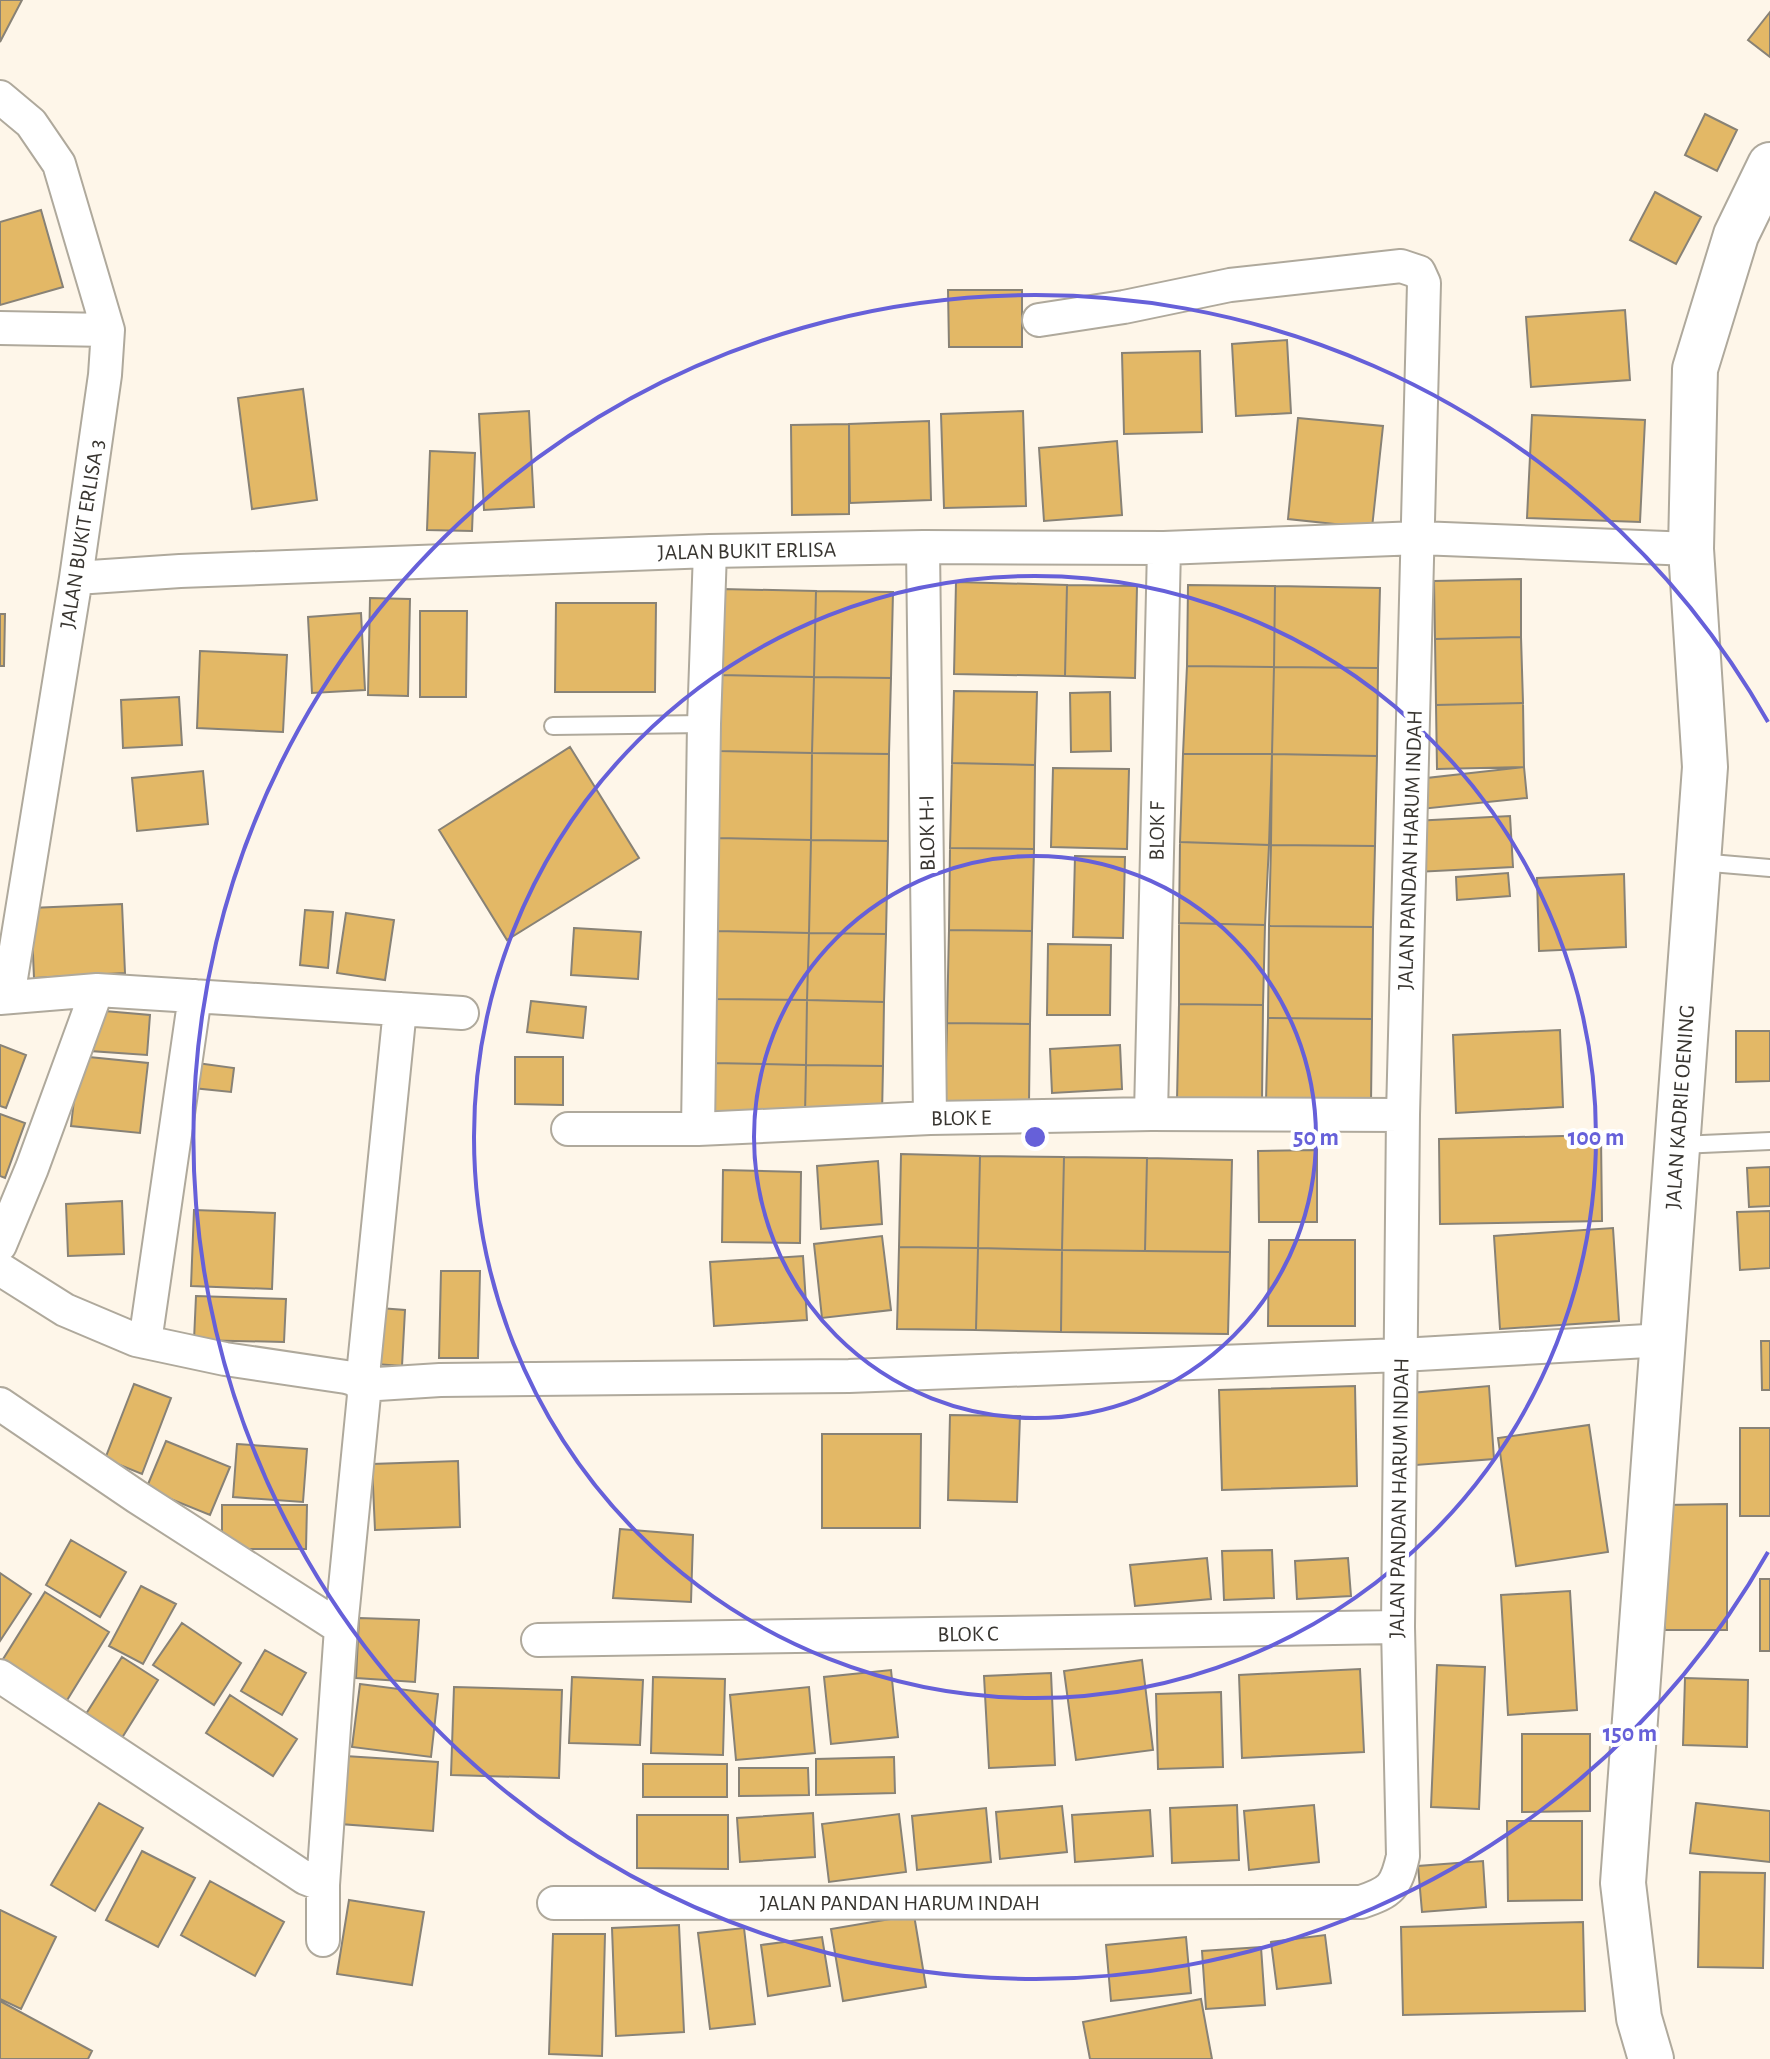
<svg xmlns="http://www.w3.org/2000/svg" width="1770" height="2059" font-family="'Alegreya Sans',sans-serif">
<rect width="100%" height="100%" fill="#fef6e9"/>
<path fill="#e3b866" stroke="#888276" stroke-width="2" d="M0,0h22l-22,42z
M1770,12v45l-22,-17z
M1705,114l32,16 -20,41 -32,-16z
M1655,192l46,25 -25,47 -46,-24z
M41,210l22,77 -63,18v-83z
M948,290h74v57h-73z
M1625,310l5,70 -99,7 -5,-70z
M1287,340l4,73 -55,3 -4,-72z
M1200,351l2,81 -78,2 -2,-81z
M303,389l14,111 -65,9 -14,-111z
M529,411l5,96 -50,3 -5,-96z
M1023,411l3,95 -82,2 -3,-94z
M1532,415l113,5 -5,102 -113,-4z
M1298,418l85,8 -11,102 -84,-9z
M929,421l2,79 -81,3 -1,-79z
M849,424v90l-57,1 -1,-90z
M1117,441l5,74 -78,6 -5,-73z
M430,451l45,2 -3,78 -45,-1z
M1521,579v58l-86,2 -1,-58z
M956,582l111,3 -2,91 -111,-2z
M1067,585l70,1 -2,92 -70,-2z
M1188,585l87,1 -1,81 -87,-1z
M1275,586l105,2 -2,80 -104,-1z
M722,589l94,2 -2,86 -93,-2z
M816,591l77,1 -2,86 -77,-1z
M370,598l40,1 -2,97 -40,-1z
M556,603h100l-1,89h-100z
M420,611h47l-1,86h-46z
M361,613l4,77 -53,3 -4,-76z
M0,614h5l-1,52h-4z
M1521,637l2,66 -87,2 -1,-66z
M200,651l87,4 -4,77 -86,-4z
M1187,666l87,1 -2,87h-89z
M1274,667l104,1 -1,88 -105,-2z
M721,675l93,2 -2,76 -93,-2z
M814,677l77,1 -2,76 -77,-1z
M954,691l83,1 -2,73 -83,-2z
M1110,692l1,59 -40,1 -1,-59z
M179,697l3,48 -59,3 -2,-48z
M1523,703l1,64 -87,2 -1,-64z
M570,747l69,111 -132,82 -68,-110z
M719,751l93,2 -1,87 -93,-2z
M812,753l77,1 -1,87 -77,-1z
M1183,754h89l-3,91 -89,-3z
M1272,754l105,2 -2,90 -104,-1z
M952,763l83,2 -1,84 -84,-1z
M1524,767l3,31 -106,11 -3,-30z
M1053,768l76,1 -2,80 -76,-2z
M203,771l5,53 -71,7 -5,-53z
M1510,816l3,51 -97,5 -3,-51z
M718,838l93,2 -2,93 -93,-2z
M811,840l77,1 -2,93 -77,-1z
M1180,842l89,3 -4,80 -86,-2z
M1271,845l104,1 -2,81 -104,-1z
M950,848l84,1 -2,82 -83,-1z
M1075,856l50,1 -2,81 -50,-1z
M1508,873l2,23 -53,4 -1,-23z
M1624,874l2,73 -87,4 -2,-73z
M122,904l3,69 -91,5 -3,-70z
M305,910l28,2 -5,56 -28,-3z
M346,913l48,7 -9,60 -48,-7z
M1179,923l86,2 -2,80 -84,-1z
M1269,926l104,1 -1,92 -104,-1z
M574,928l67,4 -3,47 -67,-4z
M949,930l83,1 -2,93 -83,-1z
M716,931l93,2 -2,67 -93,-1z
M809,933l77,1 -2,68 -77,-2z
M1048,944l63,1 -1,70h-63z
M714,999l93,1 -1,65 -93,-2z
M807,1000l77,2 -1,64 -77,-1z
M531,1001l55,6 -3,31 -56,-6z
M1179,1004l84,1 -1,96h-85z
M93,1010l57,5 -3,40 -57,-4z
M1268,1018l104,1 -1,85 -105,-2z
M947,1023l83,1 -1,79 -84,-1z
M1560,1030l3,77 -107,6 -3,-78z
M1736,1031h34v50l-34,1z
M0,1045l26,10 -20,53 -6,-2z
M1120,1045l2,44 -70,4 -2,-44z
M79,1056l69,7 -8,70 -69,-7z
M515,1057h48v48l-48,-1z
M197,1063l37,5 -3,24 -38,-4z
M713,1063l93,2 -1,49 -93,-2z
M806,1065l77,1 -1,49 -77,-1z
M0,1114l25,9 -20,55 -5,-2z
M1601,1135l1,86 -162,3 -1,-85z
M1317,1150v72h-58l-1,-71z
M901,1154l79,2 -2,92 -79,-1z
M980,1156l84,1 -2,93 -84,-2z
M1064,1157l83,1 -2,93 -83,-1z
M1147,1158l85,2 -2,92 -85,-1z
M878,1161l4,63 -61,5 -4,-63z
M1770,1167v39l-21,1 -2,-39z
M723,1170l78,2 -1,71 -78,-1z
M122,1201l2,53 -56,2 -2,-52z
M194,1210l81,3 -3,76 -81,-3z
M1770,1211v57l-30,2 -3,-58z
M1613,1228l6,93 -119,8 -6,-93z
M882,1236l9,74 -69,8 -8,-74z
M1269,1240h86v86h-87z
M899,1247l79,1 -2,82 -79,-1z
M978,1248l84,2 -1,82 -85,-2z
M1062,1250l168,2 -2,82 -167,-2z
M803,1256l4,64 -93,6 -4,-64z
M441,1271h39l-2,87h-39z
M196,1296l90,3 -2,43 -90,-2z
M366,1307l39,3 -3,56 -40,-3z
M1761,1341h9v49h-8z
M134,1384l37,14 -29,76 -37,-15z
M1355,1386l2,100 -135,4 -3,-100z
M1489,1386l5,73 -78,6 -5,-72z
M950,1415l70,1 -3,86 -69,-2z
M1589,1425l19,127 -92,14 -18,-128z
M1740,1428h30v88h-30z
M822,1434h99l-1,94h-98z
M166,1441l64,26 -20,48 -64,-26z
M237,1444l70,5 -4,53 -70,-5z
M458,1461l2,66 -85,3 -3,-66z
M1727,1504v126h-62l-1,-125z
M222,1505h85l-1,44h-84z
M620,1529l73,6 -2,67 -78,-4z
M71,1540l55,32 -26,45 -54,-32z
M1272,1550l2,48 -50,2 -2,-49z
M1207,1558l4,41 -76,7 -5,-41z
M1348,1558l3,38 -54,3 -2,-38z
M0,1573l31,21 -31,47z
M1760,1579h10v72h-10z
M141,1586l35,18 -33,60 -34,-18z
M1570,1591l7,119 -69,5 -7,-120z
M45,1592l64,40 -48,78 -61,-46z
M359,1618l60,2 -4,62 -59,-4z
M182,1623l59,40 -27,42 -61,-40z
M265,1650l41,23 -24,42 -41,-24z
M122,1657l36,23 -43,69 -36,-24z
M1142,1660l11,90 -77,10 -12,-89z
M1437,1665l48,2 -6,142 -48,-2z
M1360,1669l4,83 -122,6 -3,-83z
M891,1670l7,67 -67,7 -7,-67z
M1051,1673l4,92 -66,3 -5,-92z
M572,1677l71,3 -3,65 -71,-2z
M653,1677l72,2 -2,76 -72,-2z
M1685,1678l63,2 -1,67 -64,-2z
M360,1684l78,10 -7,63 -79,-10z
M454,1687l108,3 -3,88 -108,-3z
M809,1687l6,66 -79,7 -6,-65z
M1221,1692l2,75 -65,2 -2,-75z
M230,1695l67,44 -24,37 -67,-43z
M1522,1734h68v77l-68,1z
M345,1756l93,6 -5,69 -93,-7z
M894,1757l1,36 -79,2v-36z
M643,1764h84v33h-84z
M739,1768h69l1,27 -70,1z
M99,1803l44,25 -48,83 -44,-26z
M1696,1803l74,8v51l-80,-9z
M1237,1805l2,55 -67,3 -2,-55z
M1314,1805l5,57 -70,8 -5,-59z
M1062,1806l5,46 -67,7 -4,-47z
M986,1808l5,54 -74,8 -5,-54z
M1150,1810l3,46 -78,6 -3,-47z
M813,1813l2,44 -75,5 -3,-44z
M899,1814l7,58 -77,10 -7,-58z
M637,1815h91v54l-91,-1z
M1507,1821h75v79l-74,1z
M142,1851l53,27 -37,69 -52,-27z
M1483,1861l3,46 -64,5 -4,-46z
M1700,1872l65,1 -2,95 -65,-1z
M210,1881l74,41 -29,54 -74,-41z
M349,1900l75,12 -12,73 -75,-11z
M0,1910l56,27 -35,72 -21,-10z
M914,1915l12,72 -83,14 -12,-72z
M1583,1922l2,89 -182,4 -2,-88z
M679,1925l5,107 -68,4 -4,-108z
M744,1928l11,96 -45,5 -12,-96z
M553,1934h52l-3,122 -53,-2z
M1325,1935l6,48 -54,6 -6,-47z
M822,1937l8,49 -62,10 -7,-51z
M1186,1937l5,56 -80,8 -5,-56z
M1261,1947l4,58 -59,4 -4,-58z
M1201,1999l11,60h-122l-7,-37z
M0,2001l92,50 -4,8h-88z"/>
<g fill="none" stroke-linecap="round" stroke-linejoin="round">
<g stroke="#afa99c" stroke-width="20">
<path id="service" d="M553,726l151,-2
M1699,862l71,6
M1680,1145l90,-4"/>
</g>
<g stroke="#afa99c" stroke-width="36">
<path id="minor" d="M0,97l31,26 28,41 49,166 -3,45 -29,203 -68,419
M0,328l108,2
M923,547l7,571
M76,578l104,-7 530,-20 213,-4 241,1 255,-10 272,11
M0,998l97,-8 365,23
M400,1009l-38,376 78,-5 409,-4 552,-21 264,-15
M1151,1114l13,-566
M568,1129h130l232,-11 221,-4 252,1
M698,1129l6,-405 6,-173
M0,1245l32,-77 65,-178
M0,1269l65,41 71,30 89,19 121,18c12,3 16,6 18,18l-23,233 -18,257 -18,-7 -305,-202
M145,1342l50,-346
M0,1404l137,93 204,131
M538,1640l860,-13
M554,1903l807,-1c30,-10 35,-15 42,-46l-5,-229 5,-512 21,-832 -5,-11 -18,-6 -171,19 -106,22 -85,13
M323,1940v-55"/>
</g>
<g stroke="#afa99c" stroke-width="48">
<path id="secondary" d="M1651,2059l-12,-41 -16,-135 82,-1116 -14,-218 4,-180 41,-134 34,-70"/>
</g>
<use href="#service" stroke="#fff" stroke-width="16"/>
<use href="#minor" stroke="#fff" stroke-width="32"/>
<use href="#secondary" stroke="#fff" stroke-width="44"/>
</g>
<g fill="none" stroke="#6660d9" stroke-width="4">
<circle cx="1035" cy="1137" r="281"/>
<circle cx="1035" cy="1137" r="561"/>
<path d="M1768 1552A842 842 0 1 1 1768 722"/>
</g>
<g text-anchor="middle" dominant-baseline="central" stroke-width="8" stroke-linejoin="round" paint-order="stroke">
<g font-size="22" fill="#383530" stroke="#fff">
<text transform="translate(82 534) rotate(-81)">JALAN BUKIT ERLISA 3</text>
<text transform="translate(747 551) rotate(-1)">JALAN BUKIT ERLISA</text>
<text transform="translate(1157 831) rotate(-89)">BLOK F</text>
<text transform="translate(927 833) rotate(-91)">BLOK H-I</text>
<text transform="translate(1410 850) rotate(-88)">JALAN PANDAN HARUM INDAH</text>
<text transform="translate(1680 1107) rotate(-86)">JALAN KADRIE OENING</text>
<text transform="translate(961 1118) rotate(-1)">BLOK E</text>
<text transform="translate(1399 1498) rotate(-89)">JALAN PANDAN HARUM INDAH</text>
<text transform="translate(968 1634) rotate(-1)">BLOK C</text>
<text x="900" y="1903">JALAN PANDAN HARUM INDAH</text>
</g>
</g>
<circle cx="1035" cy="1137" r="12" fill="#6660d9" stroke="#fff" stroke-width="4"/>
<g font-size="24" text-anchor="middle" font-weight="bold" fill="#6660d9" stroke="#fff" stroke-width="8" stroke-linejoin="round" paint-order="stroke">
<text x="1316" y="1145">50 m</text>
<text x="1596" y="1145">100 m</text>
<text x="1630" y="1741">150 m</text>
</g>
</svg>
